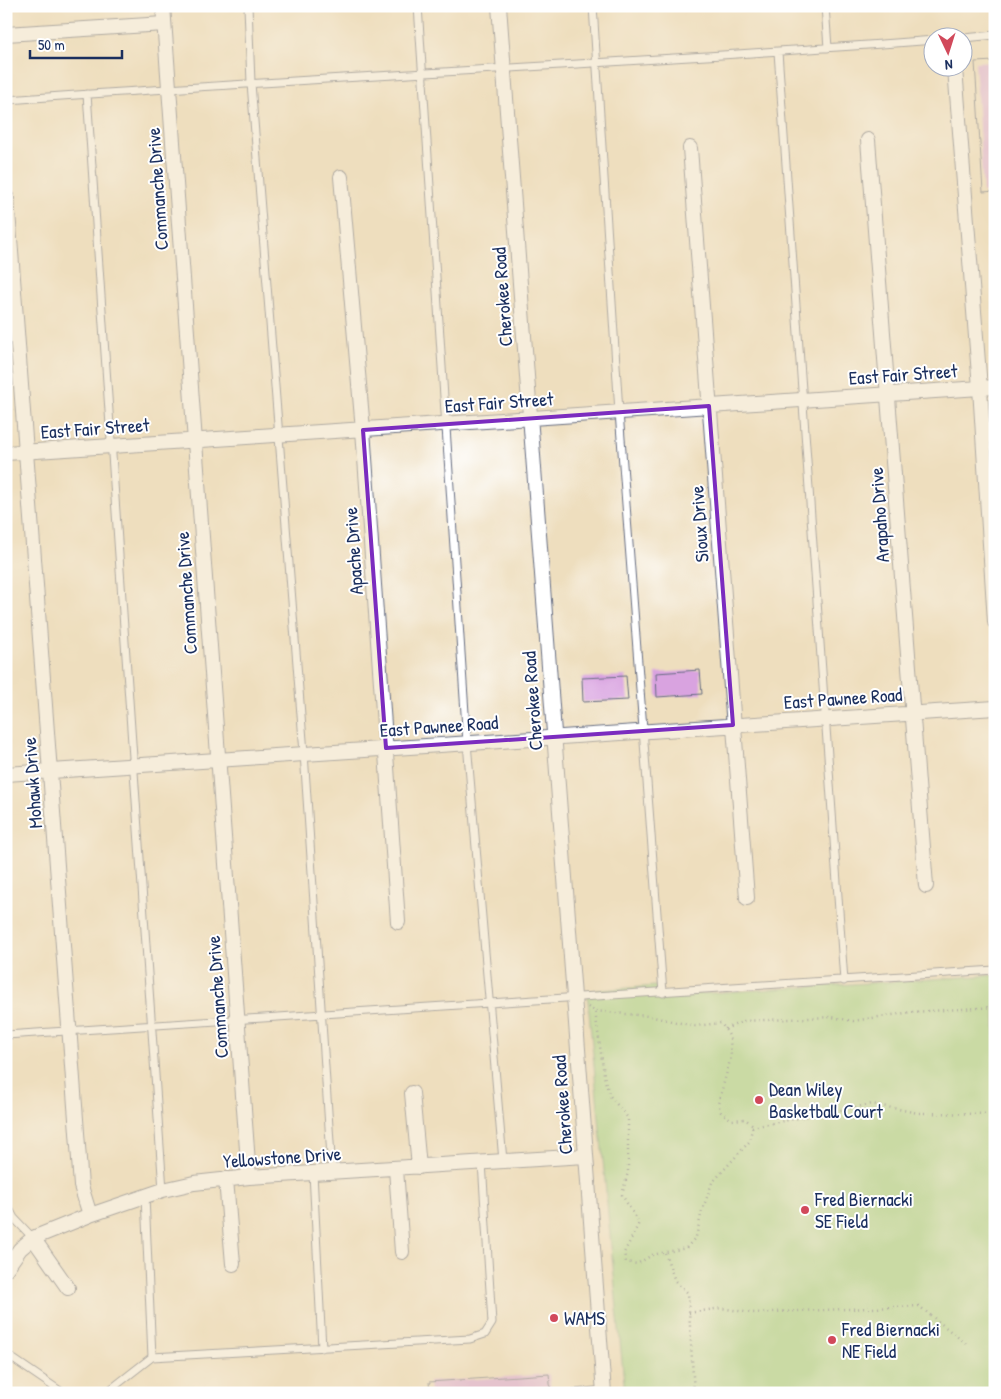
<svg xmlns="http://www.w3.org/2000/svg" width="1001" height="1399" font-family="'Patrick Hand',sans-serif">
<rect width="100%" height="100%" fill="#fff"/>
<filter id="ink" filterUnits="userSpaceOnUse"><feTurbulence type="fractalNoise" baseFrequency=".02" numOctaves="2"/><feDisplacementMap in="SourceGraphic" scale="10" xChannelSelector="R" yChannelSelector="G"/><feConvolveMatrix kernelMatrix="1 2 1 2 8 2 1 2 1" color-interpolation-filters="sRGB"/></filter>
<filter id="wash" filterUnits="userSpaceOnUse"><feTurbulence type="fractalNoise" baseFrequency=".0096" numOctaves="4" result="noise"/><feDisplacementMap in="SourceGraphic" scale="20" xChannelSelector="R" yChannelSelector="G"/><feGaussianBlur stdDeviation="1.12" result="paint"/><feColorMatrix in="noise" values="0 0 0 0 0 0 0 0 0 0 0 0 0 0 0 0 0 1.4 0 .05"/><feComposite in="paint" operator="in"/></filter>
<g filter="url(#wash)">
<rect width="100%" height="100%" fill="#eedebe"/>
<path fill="#9ed586" stroke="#5c8272" d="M995,975v418h-370l-38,-402 69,-5 6,10z"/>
<g id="blocks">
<path fill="#d9a3e0" d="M995,61v130l-12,1 -8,-130z
M700,670l2,24 -45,3 -1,-24z
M626,676l2,24 -45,2 -1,-24z
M549,1374l2,19h-121l-1,-11z"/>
</g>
</g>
<g filter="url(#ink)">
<use href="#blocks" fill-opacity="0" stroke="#656c80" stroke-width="1"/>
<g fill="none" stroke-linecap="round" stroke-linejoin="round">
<g stroke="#656c80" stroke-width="9">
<path id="lane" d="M248,6l3,77 53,670 28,419
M418,6l49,737 36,418
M593,6l26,406 44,581
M825,6l3,42
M964,38l31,-3
M778,52l66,929
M87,94l76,1096
M6,100c309,-23 619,-36 928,-60
M6,1035c330,-24 659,-42 989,-65
M313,1173l9,175
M145,1196l7,161
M6,1203l8,15 19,20
M6,1354l57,39
M106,1393l46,-36 318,-18 15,-5 7,-11 -10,-161
M575,1393l29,-3"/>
</g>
<g stroke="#656c80" stroke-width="16">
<path id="street" d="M163,6l86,1171
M499,6l105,1387
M6,34l158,-10
M955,68l25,320 15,234
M868,140l58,746
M690,148l57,750
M341,177l22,253 35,492
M7,198l74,988 9,29
M6,453l989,-66
M6,774l989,-66
M412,1093l7,74
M396,1169l6,83
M226,1179l7,85
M33,1238l35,50
M6,1269l14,-20 13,-11 57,-23 73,-25 31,-7 55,-6 336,-21"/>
</g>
<path stroke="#656c80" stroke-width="2.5" stroke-dasharray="1 4" stroke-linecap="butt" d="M588,1007l7,4 10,70 5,15 18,22v54l-6,23 17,28 -15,30 2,9 11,2 15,-9 34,-7 10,-11 6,-26 10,-28 37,-41 4,-17 -8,-6 -13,1 -11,-8 -3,-8 13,-47 -1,-20 -9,-14 -26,3 -47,-10 -53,-5
M725,1029l19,-8 88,-4 21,4 59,-9 83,-5
M752,1127l120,-23 46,9 77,1
M665,1253l10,28 13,12 6,100
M689,1313l32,-5 30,5 168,-7 50,40"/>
<use href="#lane" stroke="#fff" stroke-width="7"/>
<use href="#street" stroke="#fff" stroke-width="14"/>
</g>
</g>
<path d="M0 0H1001V1399H0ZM709,406l24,319 -347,23 -23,-318z" fill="#eedebe" fill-opacity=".55" fill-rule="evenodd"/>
<path fill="none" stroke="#7b2cbf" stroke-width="4" stroke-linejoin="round" d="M709,406l24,319 -347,23 -23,-318z"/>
<g fill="#d1495b" stroke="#fff" stroke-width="2">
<circle cx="759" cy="1100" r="5"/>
<circle cx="805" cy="1210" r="5"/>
<circle cx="554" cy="1318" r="5"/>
<circle cx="832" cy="1340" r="5"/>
</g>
<g text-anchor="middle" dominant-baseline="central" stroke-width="4" stroke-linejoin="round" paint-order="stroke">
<g font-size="19" fill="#1b2f5e" stroke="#fff">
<text transform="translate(157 189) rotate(-94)">Commanche Drive</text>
<text transform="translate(502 297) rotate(-94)">Cherokee Road</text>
<text transform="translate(903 374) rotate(-4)">East Fair Street</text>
<text transform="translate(499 402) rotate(-4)">East Fair Street</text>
<text transform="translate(95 428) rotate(-4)">East Fair Street</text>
<text transform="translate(879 515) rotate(-94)">Arapaho Drive</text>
<text transform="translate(699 524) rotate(-94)">Sioux Drive</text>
<text transform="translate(353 551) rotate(-94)">Apache Drive</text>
<text transform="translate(186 593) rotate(-94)">Commanche Drive</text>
<text transform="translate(843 698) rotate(-4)">East Pawnee Road</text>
<text transform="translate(532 701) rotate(-94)">Cherokee Road</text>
<text transform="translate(439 726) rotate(-4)">East Pawnee Road</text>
<text transform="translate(32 783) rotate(-94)">Mohawk Drive</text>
<text transform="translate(217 997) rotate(-94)">Commanche Drive</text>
<text transform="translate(562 1105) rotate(-94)">Cherokee Road</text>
<text transform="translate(282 1157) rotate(-4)">Yellowstone Drive</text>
</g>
<g font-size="19" fill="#1b2f5e" stroke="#fff" text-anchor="start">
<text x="769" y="1089">Dean Wiley<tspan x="769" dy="22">Basketball Court</tspan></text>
<text x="815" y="1199">Fred Biernacki<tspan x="815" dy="22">SE Field</tspan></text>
<text x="564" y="1318">WAMS</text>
<text x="842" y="1329">Fred Biernacki<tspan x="842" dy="22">NE Field</tspan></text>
</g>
</g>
<rect width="1001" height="1399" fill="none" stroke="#fff" stroke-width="25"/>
<g transform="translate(948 52) rotate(176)"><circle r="24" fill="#ffffff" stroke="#a4acbf"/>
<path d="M0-4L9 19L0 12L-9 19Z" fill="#d1495b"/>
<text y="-8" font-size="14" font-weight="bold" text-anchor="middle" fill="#1b2f5e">N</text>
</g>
<path d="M30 50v8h92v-8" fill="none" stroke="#1b2f5e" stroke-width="2.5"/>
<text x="38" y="50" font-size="15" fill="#1b2f5e" stroke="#ffffff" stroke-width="4" paint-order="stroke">50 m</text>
</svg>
